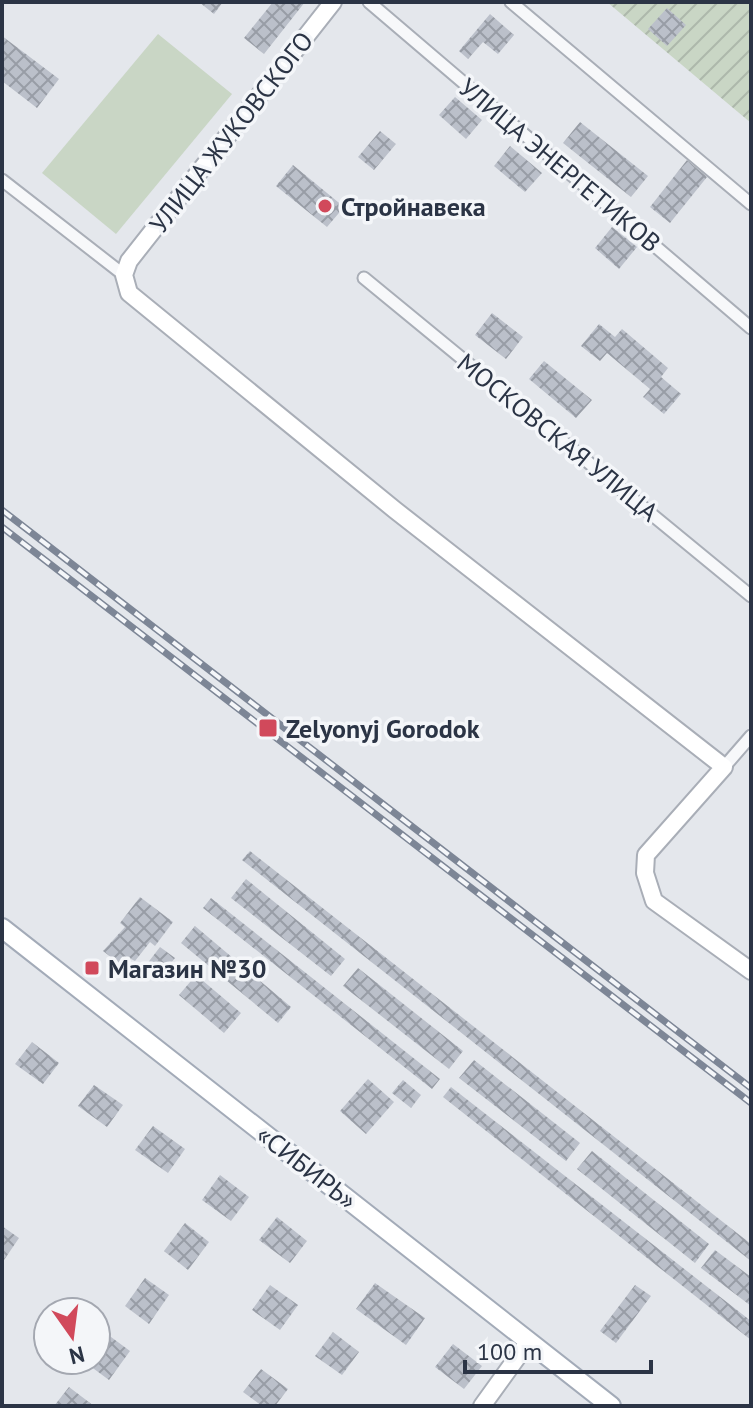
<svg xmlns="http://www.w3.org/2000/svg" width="753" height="1408" font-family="'PT Sans',sans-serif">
<defs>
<pattern id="garden-furrows" width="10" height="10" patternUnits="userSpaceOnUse" patternTransform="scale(2)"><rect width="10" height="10" fill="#c9d6c5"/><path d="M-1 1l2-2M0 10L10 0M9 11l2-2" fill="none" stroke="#adb8ab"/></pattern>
<pattern id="building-cross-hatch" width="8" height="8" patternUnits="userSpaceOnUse" patternTransform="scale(2)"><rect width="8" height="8" fill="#bbc0ca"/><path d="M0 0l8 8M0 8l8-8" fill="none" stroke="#989da6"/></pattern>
</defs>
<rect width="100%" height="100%" fill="#e4e7ec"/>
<path fill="#c9d6c5" d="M158,34l74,60 -116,140 -74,-61z"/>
<path fill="url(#garden-furrows)" d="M607,2h144v121z"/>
<path fill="url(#building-cross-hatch)" d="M199,2h24l-9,12z
M273,2h32l-41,52 -20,-16z
M667,8l19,17 -19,21 -19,-17z
M490,14l24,21 -16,19 -15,-12 -15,17 -9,-8z
M2,36l57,43 -22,29 -35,-27z
M455,97l27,23 -16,19 -27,-24z
M580,122l68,54 -17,21 -68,-54z
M380,131l16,13 -22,26 -16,-13z
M510,146l32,27 -17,19 -31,-26z
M687,160l20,17 -37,46 -20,-16z
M293,165l51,42 -17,20 -51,-41z
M612,227l25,20 -18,22 -24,-21z
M492,313l31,24 -17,22 -31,-24z
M599,324l16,13 7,-8 46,39 -7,9 20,17 -17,20 -21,-17 7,-8 -43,-36 -7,8 -19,-15z
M544,361l48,39 -16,18 -47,-39z
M250,851l501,393v17l-509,-401z
M246,879l99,80 -14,17 -100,-78z
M140,897l33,25 -18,24 -5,-4 -15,19 -4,-2 -6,9 -22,-17 22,-24 -5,-4z
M211,898l229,181 -8,10 -229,-181z
M195,926l96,81 -13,16 -97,-80z
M160,947l15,11 -17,22 -15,-11z
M358,968l105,83 -14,18 -106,-83z
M196,975l45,38 -17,20 -45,-38z
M32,1042l27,21 -16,21 -28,-20z
M474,1060l106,83 -14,18 -107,-83z
M368,1079l26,23 -28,32 -26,-23z
M403,1080l18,15 -10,13 -19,-15z
M94,1085l29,20 -16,22 -29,-21z
M451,1087l300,234v19l-308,-243z
M153,1126l32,23 -17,24 -33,-23z
M592,1151l117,93 -14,19 -118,-94z
M220,1175l29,22 -18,24 -29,-21z
M277,1217l30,24 -17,22 -31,-23z
M185,1223l24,19 -21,28 -24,-19z
M2,1226l17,12 -17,25z
M715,1250l36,27v29l-50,-38z
M145,1278l24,17 -20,29 -24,-18z
M375,1283l50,35 -19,27 -50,-36z
M270,1285l28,20 -18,25 -28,-20z
M635,1285l16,11 -35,47 -16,-12z
M333,1332l26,20 -17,23 -27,-19z
M107,1334l23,17 -21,29 -23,-17 10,-3v-11z
M453,1344l29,22 -18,23 -29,-22z
M261,1369l27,20 -13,17h-13l-19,-14z
M69,1387l25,19h-40z"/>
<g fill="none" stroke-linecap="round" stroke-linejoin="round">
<g stroke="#a9aeb7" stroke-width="15">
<path id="street" d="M369,2l382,326
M511,2l240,202
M2,180l122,95
M364,278l387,318
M724,767l27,-31"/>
</g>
<g stroke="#a9aeb7" stroke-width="20">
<path id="secondary" d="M333,2l-204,259 -5,14 5,18 266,217 329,257 -78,88 -1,18 9,28 97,70
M482,1406l47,-65"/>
</g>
<g stroke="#a3abb8" stroke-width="22">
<path id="primary" d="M2,928l609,478"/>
</g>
<use href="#street" stroke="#f7f8fa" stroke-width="11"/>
<use href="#secondary" stroke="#fff" stroke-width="16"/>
<use href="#primary" stroke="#fff" stroke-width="18"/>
<g stroke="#7d8696" stroke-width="7">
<path id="rail" d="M2,510l749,578
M2,527l749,576"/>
</g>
<use href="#rail" stroke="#f4f6f9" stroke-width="4" stroke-dasharray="12" stroke-linecap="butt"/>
</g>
<g fill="#d1495b" stroke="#f4f6f9" stroke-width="3">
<circle cx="325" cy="206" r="8"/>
<rect x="258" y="718" width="20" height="20" rx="4"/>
<rect x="84" y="960" width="16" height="16" rx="4"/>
</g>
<g text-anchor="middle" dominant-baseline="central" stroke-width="7" stroke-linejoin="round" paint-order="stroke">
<g font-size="26" fill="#2b3445" stroke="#f4f6f9">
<text transform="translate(231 132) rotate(-52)">УЛИЦА ЖУКОВСКОГО</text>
<text transform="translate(560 165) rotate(40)">УЛИЦА ЭНЕРГЕТИКОВ</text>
<text transform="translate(558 437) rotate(39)">МОСКОВСКАЯ УЛИЦА</text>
<text transform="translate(307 1167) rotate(38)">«СИБИРЬ»</text>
</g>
<g font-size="26" font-weight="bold" fill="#2b3445" stroke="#f4f6f9" text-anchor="start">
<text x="341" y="206">Стройнавека</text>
<text x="286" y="728">Zelyonyj Gorodok</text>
<text x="108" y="968">Магазин №30</text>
</g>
</g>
<rect width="753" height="1408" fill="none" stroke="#2b3445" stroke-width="8"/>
<g transform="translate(72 1336) rotate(166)"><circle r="38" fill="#f4f6f9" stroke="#a4a8b1" stroke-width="2"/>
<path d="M0-6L14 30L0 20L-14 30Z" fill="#d1495b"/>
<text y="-12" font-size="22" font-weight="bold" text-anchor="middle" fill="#2b3445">N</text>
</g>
<path d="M465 1360v12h186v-12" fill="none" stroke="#2b3445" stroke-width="4"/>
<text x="477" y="1360" font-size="24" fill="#2b3445" stroke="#f4f6f9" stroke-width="6" paint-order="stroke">100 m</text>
</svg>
